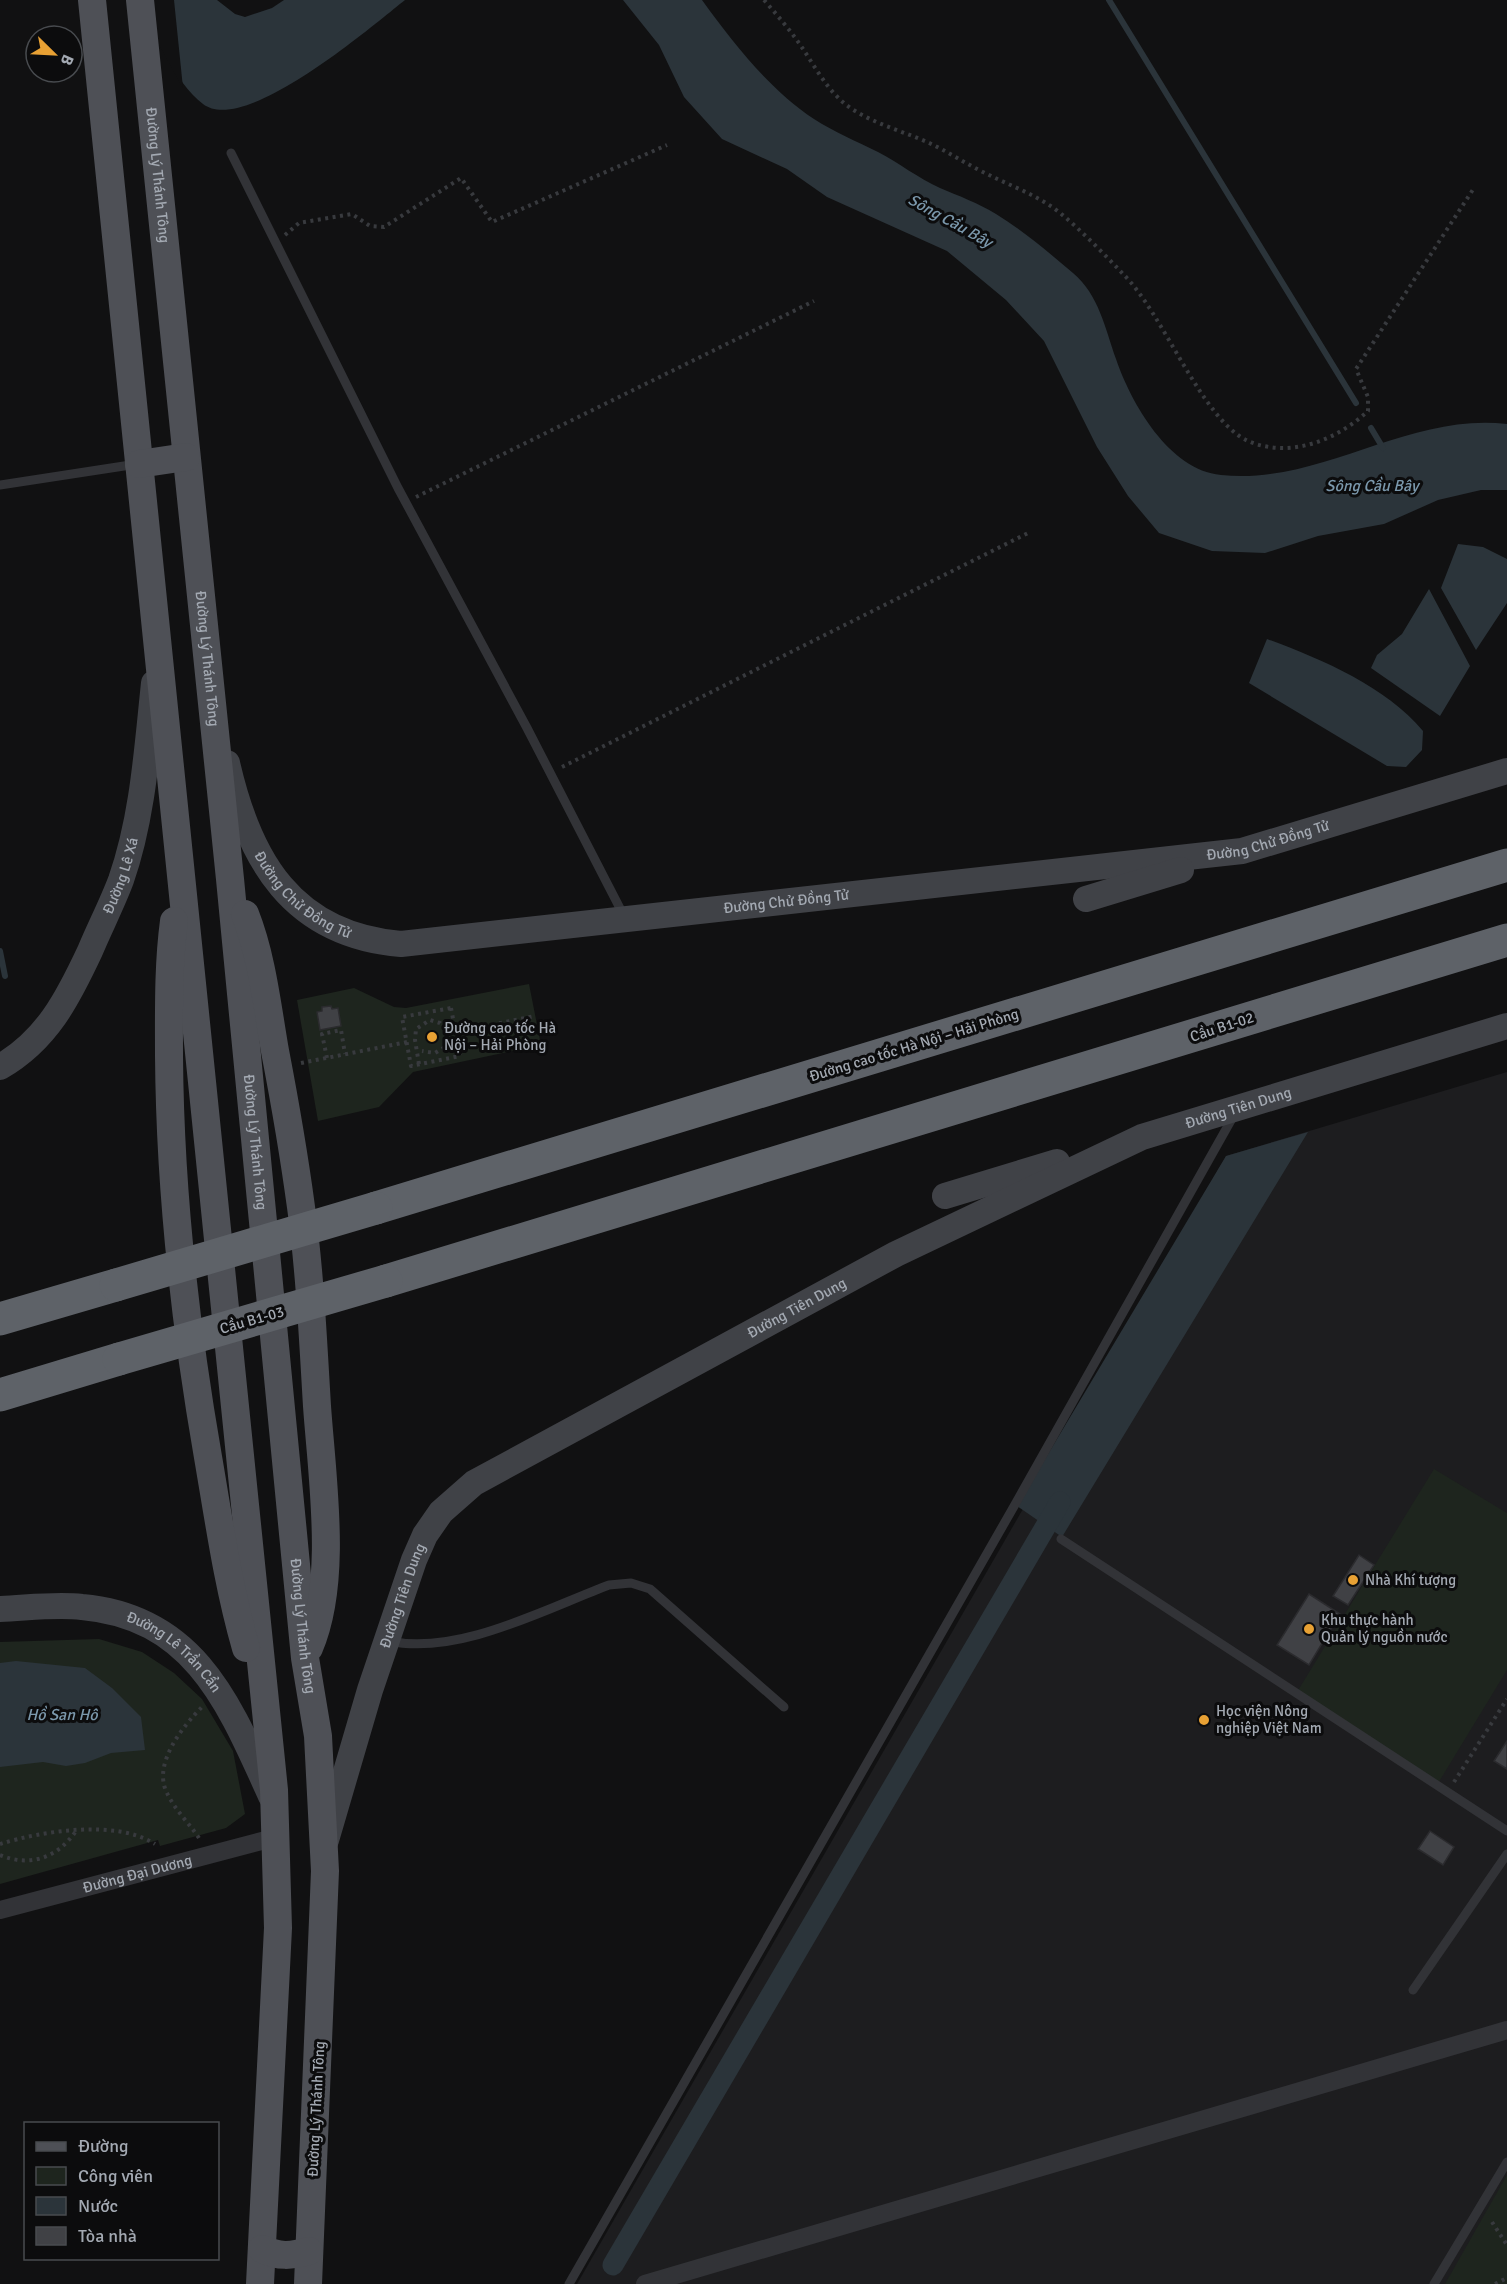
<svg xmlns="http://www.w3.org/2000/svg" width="1507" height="2284" font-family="Signika,sans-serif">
<rect width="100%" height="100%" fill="#111112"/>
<path fill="#1d1d1f" d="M1507,1072v1212h-930l649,-1128z"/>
<path fill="#1e251e" d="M529,984l12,61 -128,27 -34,35 -61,14 -21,-121 57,-12 40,19 12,1z
M1434,1469l73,44v157l-70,115 -140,-93z
M99,1639l43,13 32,21 28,26 31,52 12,63 -19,14 -66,18 -2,-6 -158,44v-242z
M1507,2175v109h-62z"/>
<path fill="#2b343a" d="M138,0h79l18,14 10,3 27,-9 12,-8h121c-34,27 -161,136 -202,104 -29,-22 -48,-72 -65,-104z
M623,0h79c32,44 66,88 112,119 20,13 42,22 64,33 21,11 40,26 62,36 19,8 38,15 56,26 28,17 52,38 77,59 26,22 32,55 43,86 15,44 53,111 105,116 98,11 187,-63 286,-51v66h-26l-43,10 -54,24 -66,12 -53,17 -53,-2 -53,-18 -31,-37 -31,-49 -53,-106 -38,-41 -59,-49 -120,-54 -40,-28 -65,-30 -38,-42 -25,-52z
M1458,544l25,3 24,12v44l-31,47 -35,-62z
M1429,589l41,77 -30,50 -69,-48 6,-13 25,-21z
M1267,639c54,20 118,47 156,92l-1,19 -16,17 -19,-1 -138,-83z
M1308,1132l-246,405 -45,-31 209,-350z
M16,1661l69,7 27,20 29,29 4,33 -34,3 -26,10 -19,3 -23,-4 -43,5v-104z"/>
<path fill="#111112" d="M135,0h39l9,88 -1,-1z"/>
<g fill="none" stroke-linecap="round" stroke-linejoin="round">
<path stroke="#2b343a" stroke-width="6" d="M1109,0l247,403
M1371,428l12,20
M0,951l5,25"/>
<path stroke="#2b343a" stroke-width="21" d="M613,2265l447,-763"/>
</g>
<path fill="#404145" stroke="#2b2b2e" stroke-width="1.5" d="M331,1006l1,3 6,-1 3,18 -21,4 -3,-18 5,-1v-4z
M1359,1555l15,10 -26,40 -15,-9z
M1309,1594l31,20 -31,51 -32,-20z
M1507,1741v28l-13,-8z
M1430,1831l24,16 -11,18 -25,-16z"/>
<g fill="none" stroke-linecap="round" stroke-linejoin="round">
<path stroke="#383a3e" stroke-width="4" stroke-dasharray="3 4.5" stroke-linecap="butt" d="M764,0c13,15 26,30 37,46 15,22 28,48 51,63 23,15 50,22 75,33 20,9 39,22 60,32 24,12 50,21 72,38 23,19 45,42 65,63 40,40 78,145 124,166 42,18 89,-1 120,-30v-14l-12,-28 118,-181
M285,235l14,-12 53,-9 18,12 14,1 77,-49 31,44 175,-77
M416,497l398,-196
M562,767l466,-234
M451,1008l9,48 -49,10 -9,-49z
M455,1032l80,-16
M327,1058l-5,-24 19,-4 4,24
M301,1063l106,-21
M419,1064l-4,-24 1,-11 14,-9 10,3 7,8 -2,16 -10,6 -13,-2
M1454,1782l53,-83
M199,1838c-10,-15 -24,-28 -32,-45 -15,-29 16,-67 35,-86
M0,1844c42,-13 116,-25 155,0
M0,1855c31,13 58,2 76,-24
M1492,2222l15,23
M1495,2284l12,-6"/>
<path stroke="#323337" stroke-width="9" d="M231,153l167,335 129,240 98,190
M0,485l137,-21
M1061,1539l446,292
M389,1641c69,15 156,-32 220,-56l22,-2 19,6 134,118
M1413,1990l94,-136
M569,2284l444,-776 221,-393
M1434,2284l73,-122"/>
<g stroke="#323337" stroke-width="18">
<path id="s1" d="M0,1910l277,-73"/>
<path d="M645,2284l862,-254"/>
</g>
<g stroke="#404247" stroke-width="26">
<path id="s2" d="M227,763c22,97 65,172 174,181l841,-93 265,-80"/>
<path d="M1086,899l95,-29"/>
<path id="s3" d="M0,1067c47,-27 68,-69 90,-116 10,-24 22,-47 31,-71 22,-63 26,-131 33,-197"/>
<path d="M945,1196l112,-34"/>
<path id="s4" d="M0,1609c27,-1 55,-5 82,-2 114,10 148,99 189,189"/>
<path id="s5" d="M326,1840l44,-150 44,-130 11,-25 16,-23 33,-29 422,-229 246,-117 365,-111"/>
</g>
<g stroke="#4e5056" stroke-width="28">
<path d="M92,0l182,1790 4,138 -18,356"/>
<path id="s6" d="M140,0l90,879 75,779 13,78 7,135 -17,413"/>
<path d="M139,464l47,-7"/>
<path d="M245,914c17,43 22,91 30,137 10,52 19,104 26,156 9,66 12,133 16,199 5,72 21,175 -8,242"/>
<path d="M174,921c-6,45 -5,90 -5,135 1,135 16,269 39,401 11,64 20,129 38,191"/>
<path d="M262,2249c17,8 29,7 47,2"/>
</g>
<path stroke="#5e6268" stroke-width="33" d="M376,1208l1131,-343
M386,1281l1121,-341
M0,1319l116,-34
M0,1395l119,-36"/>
<path stroke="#5e6268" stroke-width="33" d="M116,1285l260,-77
M119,1359l267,-78"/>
</g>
<g fill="#e8a134" stroke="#0c0c0d" stroke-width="2">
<circle cx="432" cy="1037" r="6"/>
<circle cx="1353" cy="1580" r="6"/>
<circle cx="1309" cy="1629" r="6"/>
<circle cx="1204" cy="1720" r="6"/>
</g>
<g text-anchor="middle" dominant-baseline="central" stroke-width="6" stroke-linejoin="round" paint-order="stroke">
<g font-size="15" fill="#a3a9b2" stroke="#0c0c0d">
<text stroke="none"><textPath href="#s6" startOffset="176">Đường Lý Thánh Tông</textPath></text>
<text stroke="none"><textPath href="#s6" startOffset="662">Đường Lý Thánh Tông</textPath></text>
<text stroke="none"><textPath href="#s2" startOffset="1146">Đường Chử Đồng Tử</textPath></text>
<text stroke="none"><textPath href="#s3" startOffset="231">Đường Lê Xá</textPath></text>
<text stroke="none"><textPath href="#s2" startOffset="158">Đường Chử Đồng Tử</textPath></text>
<text stroke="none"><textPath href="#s2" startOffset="660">Đường Chử Đồng Tử</textPath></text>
<text transform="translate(1222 1027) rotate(-18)">Cầu B1-02</text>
<text transform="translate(914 1045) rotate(-17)">Đường cao tốc Hà Nội – Hải Phòng</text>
<text stroke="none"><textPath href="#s5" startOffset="1246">Đường Tiên Dung</textPath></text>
<text stroke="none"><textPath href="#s6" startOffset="1148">Đường Lý Thánh Tông</textPath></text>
<text stroke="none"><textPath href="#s5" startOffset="760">Đường Tiên Dung</textPath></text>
<text transform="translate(252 1320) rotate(-16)">Cầu B1-03</text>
<text stroke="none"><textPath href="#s5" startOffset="256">Đường Tiên Dung</textPath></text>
<text stroke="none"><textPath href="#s6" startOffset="1634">Đường Lý Thánh Tông</textPath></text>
<text stroke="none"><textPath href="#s4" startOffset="188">Đường Lê Trần Cẩn</textPath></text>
<text stroke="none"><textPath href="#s1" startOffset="142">Đường Đại Dương</textPath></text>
<text transform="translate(316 2109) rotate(-87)">Đường Lý Thánh Tông</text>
</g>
<g font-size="15" fill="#a3a9b2" stroke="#0c0c0d" text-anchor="start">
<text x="444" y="1028">Đường cao tốc Hà<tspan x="444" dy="17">Nội – Hải Phòng</tspan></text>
<text x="1365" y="1580">Nhà Khí tượng</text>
<text x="1321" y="1620">Khu thực hành<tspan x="1321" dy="17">Quản lý nguồn nước</tspan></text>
<text x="1216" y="1711">Học viện Nông<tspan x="1216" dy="17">nghiệp Việt Nam</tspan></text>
</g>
<g font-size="16" font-style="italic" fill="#7b98ac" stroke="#0c0c0d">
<text transform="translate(950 221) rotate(29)">Sông Cầu Bây</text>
<text x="1372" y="486">Sông Cầu Bây</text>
<text x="62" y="1715">Hồ San Hô</text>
</g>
</g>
<rect x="24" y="2122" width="195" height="138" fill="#0c0c0d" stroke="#484b4f" stroke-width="1.5"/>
<rect x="36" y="2142" width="30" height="9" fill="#4e5056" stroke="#484b4f" stroke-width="1.5"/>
<text x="78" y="2152" font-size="18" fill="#a3a9b2">Đường</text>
<rect x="36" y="2167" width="30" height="18" fill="#1e251e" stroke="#484b4f" stroke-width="1.5"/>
<text x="78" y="2182" font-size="18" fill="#a3a9b2">Công viên</text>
<rect x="36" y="2197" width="30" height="18" fill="#2b343a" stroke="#484b4f" stroke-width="1.5"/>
<text x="78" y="2212" font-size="18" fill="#a3a9b2">Nước</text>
<rect x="36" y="2227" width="30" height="18" fill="#404145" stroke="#484b4f" stroke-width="1.5"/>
<text x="78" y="2242" font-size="18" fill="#a3a9b2">Tòa nhà</text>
<g transform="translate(54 54) rotate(114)"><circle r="28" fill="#0c0c0d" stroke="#484b4f" stroke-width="1.5"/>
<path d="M0-4.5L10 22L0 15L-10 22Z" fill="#e8a134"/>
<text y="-9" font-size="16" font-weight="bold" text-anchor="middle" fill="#a3a9b2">B</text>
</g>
</svg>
